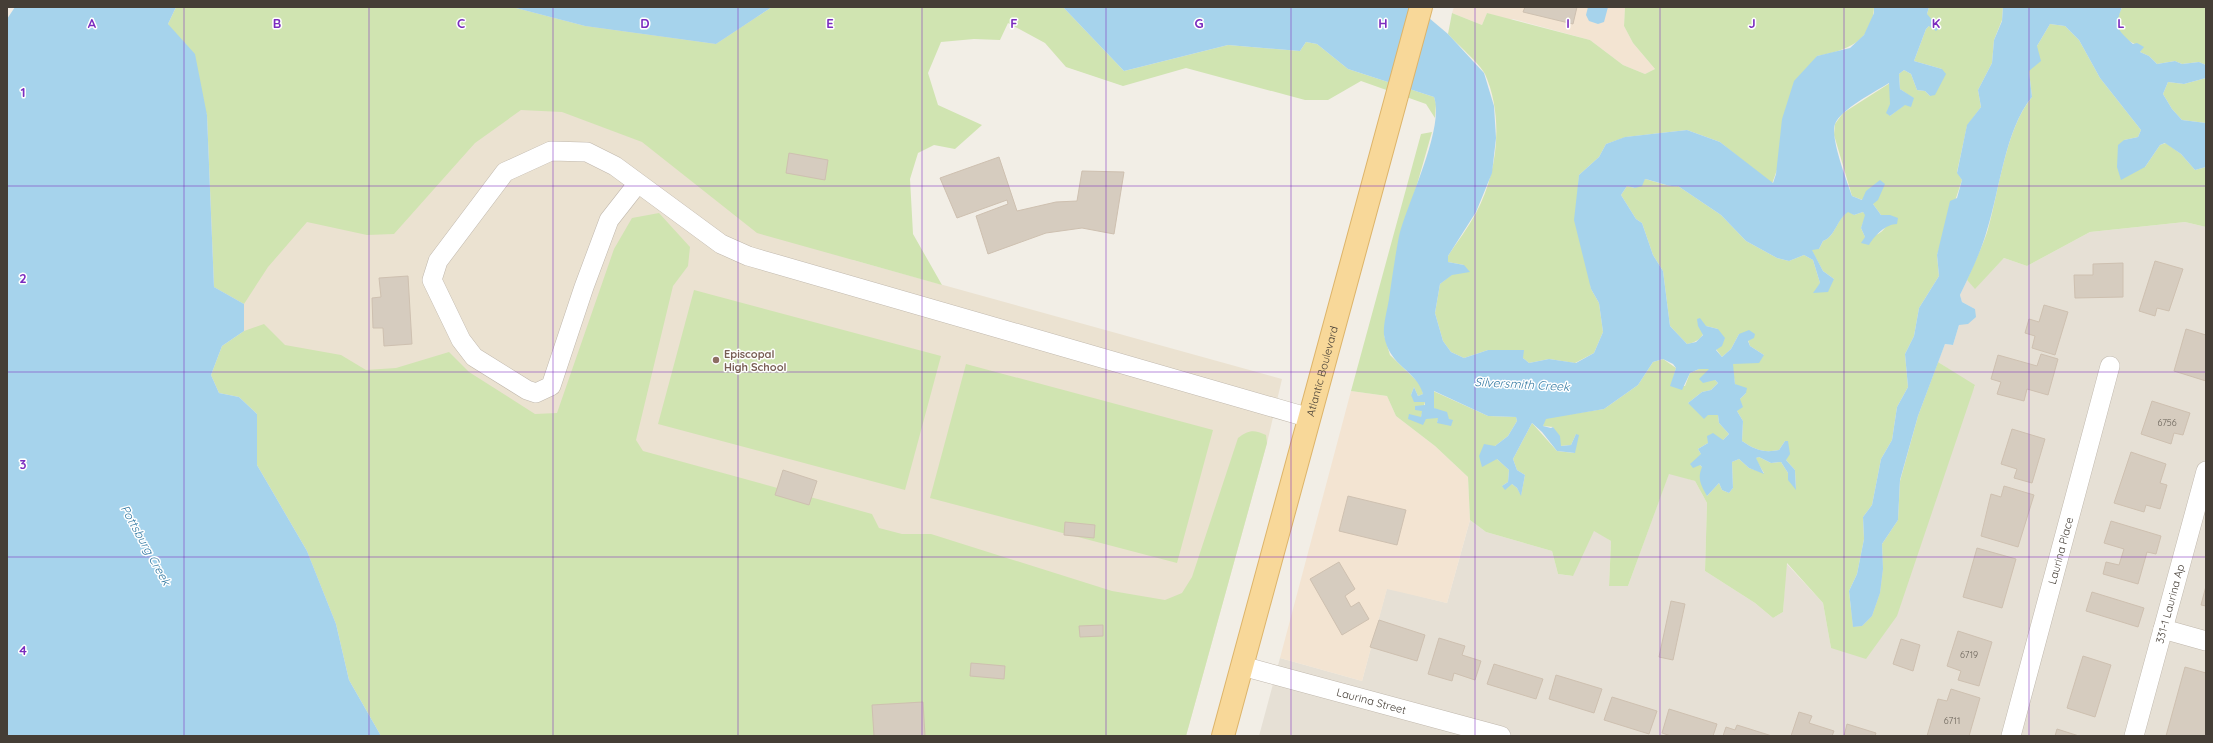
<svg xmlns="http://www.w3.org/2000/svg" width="2213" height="743" font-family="Quicksand,sans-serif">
<rect width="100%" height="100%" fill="#f2eee6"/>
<path fill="#e6e0d5" d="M2185,222l21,5v509h-947l21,-78 82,23 25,-93 60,15 23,-83 16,12 66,19 6,23 14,2 22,-46 17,11 -2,45h19l41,-113 26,8 12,22 -2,68 50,32 18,15 10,-6 3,-49 37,40 8,45 144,-262 -37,-24 7,-18 8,1 6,-20 16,-16 -13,-7 -2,-7 7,-15 8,8 29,-30 23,8 63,-34z"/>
<path fill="#f3e4d2" d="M1454,7h171l-1,19 9,17 22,26 -10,5 -22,-9 -33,-25 -77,-21 -7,1 -19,-7 -5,12 -30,-12z
M1351,391l36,5 9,20 39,30 33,31 2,43 -23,83 -60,-14 -25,92 -82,-23z"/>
<path fill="#ebe2d1" d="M512,7l73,19 331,-19 -63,253 429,119 -15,64 -81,293h-805l-74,-185 -64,-220 1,-27 -30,-17z"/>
<path fill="#d0e4b1" d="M176,7h336l73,19 131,18 56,-37h291l61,64 104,-26 72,6 6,-9 11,2 31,25 86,28 2,7 -1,14 -9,-14 -65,-23 -33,19h-23l-119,-32 -63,18 -57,-19 -21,-24 -37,-20 -8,17 -26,-1 -33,3 -13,31 10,32 44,20 -27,24 -21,-4 -16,8 -8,26 3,55 29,51 -185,-52 -115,-91 -80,-30 -41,-2 -46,33 -81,91 -27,1 -60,-13 -39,45 -24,37 -30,-17 -7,-172 -39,-91z
M1625,7h249c-1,34 -28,44 -57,49l-45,128 -52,-42 -33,-12 -61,7 -20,7 -7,13 -20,18 -1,19 13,95 8,14 4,29 -9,21 -19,10 -26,-4 -20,4 -6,-5v-8h-35l-24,8 -13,-6 -8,-11 -8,-28 5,-29 24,-19 -16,-3v-6c9,-14 20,-28 28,-43 22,-41 28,-96 9,-139 -5,-10 -29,-31 -37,-40l4,-21 30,12 5,-12 103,27 33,25 22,9 10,-5 -22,-26 -9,-17z
M1929,7h74l-1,13 -8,20 -2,23 -14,27 3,17 -14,19 -10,46 5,8 -25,75 2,21 -20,32 -5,28 -9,18 3,33 -11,20 -5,33 -11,19 -9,46 -9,12 1,22 -7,35 -8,17 4,36 9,-1 10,-10 8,-23 3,-24 -1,-25 16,-24 2,-39 18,-65 20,-54 37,23 -78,231 -31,43 -35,-11 -8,-45 -36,-40 -4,49 -10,6 -18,-15 -50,-32 2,-68 -12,-22 -26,-7 -41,112h-19l2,-45 -17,-10 -21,45 -15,-2 -6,-23 -66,-19 -16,-12 -2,-43 -33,-31 -39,-30 -9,-20 -36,-5 70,-257 11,-2 -16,56 -16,47 -16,100 6,20 31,30 2,9 -5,2 -4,-9 -3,8 14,7 -4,15 18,1 -2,4 12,-3 -15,-11 -1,-17 55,25 28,1 1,4 -9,15 -13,10 2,13 12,11 -1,12 -6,4 10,-2 5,4 4,7 4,-20 -8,-5 -4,-11 19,-36 25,28 17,2 2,-19 -5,11 -11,1 -7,-19 -10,-1 2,-8 59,-9 34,-24 15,-23 10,-3 13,9 -5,18h14l5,-13 9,-4h11l5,11 3,3 -7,7 -9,2 -14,11 20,12h10l1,8 10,11 -6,6 -15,3 -10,6 3,5 -1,11 2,2 5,29 12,-13 3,7 7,3 4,-5 -1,-26 7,-3 10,9 15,5 -9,-15 4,-1 12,6 10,-1 7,11 8,16 -1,-19 -9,-10 -1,-19 -6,9c-15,3 -24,0 -37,-9l1,-20 -6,-10 3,-12 6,-6 -11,-9 -3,-20 32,-9 -14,-9 -2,-6 -9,-6 -8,15 -9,8 -6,-8 2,-20 -12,-3c-3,12 -8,16 -19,18l-17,-18 -7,-55 -10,-16 -11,-32 -6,-4 -15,-24 6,-9 8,2 10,-9c9,2 26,9 33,7l43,29 25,26 31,17 12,3 15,-6 9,5 7,23 14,-4 -11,-8 -12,-22h8l4,-8c12,-4 14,-22 25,-30l6,4 9,-3 3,3 -5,13 4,9c14,0 23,-8 25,-22h-9l-8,-11 -21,-8 -18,-61 1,-11 8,-11 47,-30v33l23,-18 -13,-9 -1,-15 5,-4 7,4 6,16 8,1 5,5 12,-27 -28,-8 12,-32 3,-3 -2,-12z
M2122,7h84v58l-7,-3 -17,2 -7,-3 -18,3 -8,-8 -9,-4 3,-5c-9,-2 -28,-12 -27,-25 0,-4 5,-11 6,-15z
M2050,24l15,2 14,14 21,38 41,52 -3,7 -14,3 21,27 15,-22 6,-2 15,11 14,16 11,-3v60l-21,-5 -95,10 -63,34 -23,-8 -29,31 -8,-9c7,-17 16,-34 21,-51 11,-39 18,-101 44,-132l-3,-26 8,-25z
M2206,78v45l-24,-3 -10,-11 -9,-15 5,-12 16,2z
M659,213l31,34 -2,19 -15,20 -37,154 7,11 229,63 7,14 23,6h29l181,57 53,9 17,-7 10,-16 46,-139c10,-8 16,-9 28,-3l1,8 -81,293h-805l-32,-56 -13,-56 -29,-73 -50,-86v-51l-18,-17 -20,-4 -8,-18 11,-29 22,-15 20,-7 21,21 56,10 25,15 30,-2 53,-16 20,20 66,42 22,-1 57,-164 18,-31z
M694,290l247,66 -36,134 -247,-66z
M966,364l247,66 -36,133 -247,-65z"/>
<path fill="#a6d3ec" d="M15,7h161l-8,17 27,30 12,61 7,172 30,17v27l-22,15 -11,29 8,18 20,4 18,17v51l50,86 29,73 13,56 32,56h-374v-717z
M512,7h260l-56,37 -131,-18z
M1063,7h353l32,27 36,39 10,33 2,32 -4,35 -16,39 -28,44v6l16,3 6,7 -18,3 -12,9 -5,29 8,28 8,11 13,6 24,-8h36l-1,8 6,5 20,-4 27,4 18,-10 9,-21 -4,-29 -8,-14 -17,-69 5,-45 20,-18 7,-13 19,-7 62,-7 33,12 53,41 3,-9 6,-55 12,-38 23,-25 33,-8 14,-13 10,-22v-6h55l-2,7 12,14 -3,3 -7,-5 -3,3 -12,32 28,8 4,5 -11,21 -5,1 -5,-5 -8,-1 -6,-16 -7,-4 -5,4 1,15 14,9 -3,9 -6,-2 -15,11 -4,-3 4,-9 -1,-21c-14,9 -48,26 -54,41 -5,14 12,57 17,72l10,4 4,-9 14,-11 5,4 -7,16 -5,4 8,11h9l8,3 -1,6c-11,0 -22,11 -28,21l-8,-2 4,-6 -4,-9 4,-13 -2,-3 -9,3 -6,-3c-11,7 -13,25 -25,29l-4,8 -7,1 11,21 11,8 -6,13 -15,1 7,-10 -7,-23 -9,-5 -15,6 -12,-3 -31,-17 -25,-26 -43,-29c-7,2 -23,-5 -33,-7l-3,7 -7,2 -8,-2 -6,9 15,24 6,4 11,32 10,16 7,55 17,18 9,-2 7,-7 -5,-9 -1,-7 3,-1 6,8 12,3 7,9 -3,8 -6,4 6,7 9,-8 8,-15 10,-4 6,4 -1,4 -6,3 2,5 14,9 -5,8 -26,1 2,20 12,4 -1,5 -6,6 3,8 -6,4 6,10 -1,20c13,9 22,12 37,9l6,-9h3l2,13 -4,6 9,10 1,20 -8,-10v-7l-7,-11 -10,1 -12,-6 -3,1 8,16 -15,-6 -10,-9 -7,3 1,26 -4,5 -7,-3 -3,-7 -12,13c-6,-11 -10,-17 -5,-29l-2,-2 -7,3 -3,-4 11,-10 -3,-5 10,-6 -1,-7 6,-3 10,7 6,-6 -10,-11 -1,-8h-10l-4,4 -16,-16 14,-11 9,-2 7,-7 -3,-3 -12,3 -4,-4 10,-10h-10l-9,4 -8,17 -12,-4 6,-18 -3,-4 -10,-5 -10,3 -15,23 -34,24 -58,10 -3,7 8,2 2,-1 7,9 1,10 10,-1 5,-11 3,1 -4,18 -18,-2 -15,-19 -10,-9 -19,36 4,11 8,5 -4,21 -4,-8 -5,-4 -7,6 -3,-4 6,-4 1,-12 -12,-11 -15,8 -3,-11 5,-12 11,2 13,-10 9,-15 -1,-4 -28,-1 -54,-25v17l13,4 2,7 4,1 -2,6 -14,-3 1,-5 -12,1 -3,6 -15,-6 1,-5 12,3 1,-6 -7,-1v-4l10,-1v-3h-11l-3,-7 3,-8 4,9 5,-2c-6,-24 -34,-27 -39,-59 -1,-11 3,-24 5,-36 3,-21 6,-42 10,-63 8,-33 46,-108 35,-139l-86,-28 -31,-25 -11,-2 -6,9 -72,-6 -104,26z
M1588,7h20l-4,15 -6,2 -9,-3 -3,-6z
M2003,7h119c-8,21 -5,22 11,37l4,-1 7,4 -4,5 9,4 8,8 18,-3 7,3 17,-2 7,3v13l-22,6 -16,-2 -5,12 9,15 10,11 24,3v44l-11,3 -14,-16 -16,-11 -5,2 -15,22 -24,13 -4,-13 1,-22 6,-5 14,-3 3,-7 -41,-52 -21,-38 -14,-14 -15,-2 -13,22 4,15 -12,10 3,26c-27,32 -32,93 -45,133 -6,22 -17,44 -27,65l2,7 13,7 1,8 -8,7 -9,1 -6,20 -8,-1 -27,72 -18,64 -2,40 -16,24 1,25 -3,24 -8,23 -10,10 -9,1 -4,-36 8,-17 7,-35 -1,-22 9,-12 9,-46 11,-19 5,-33 11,-20 -3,-33 9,-18 5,-28 20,-32 -2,-21 13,-54 7,-3 5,-18 -5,-7 10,-48 14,-18 -3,-17 14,-27 2,-23 8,-19z"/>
<path fill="#d6ccbf" stroke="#cec0b0" d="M1525,7h52l-4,17 -50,-12z
M789,153l39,7 -3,20 -39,-7z
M999,157l18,54 39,-9 21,-1 5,-30 42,1 -10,62 -32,-6 -36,5 -58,21 -12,-38 32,-12 -1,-4 -50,18 -17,-40z
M2155,261l28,8 -14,42 -12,-3 -2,8 -16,-5z
M2123,263v34l-48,1 -1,-23h19v-11z
M408,276l4,68 -28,2 -1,-18h-10l-1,-30 9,-1 -2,-19z
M2044,305l24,7 -13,43 -23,-7 3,-12 -10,-3 4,-14 10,3z
M2186,329l20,6v46l-32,-10z
M2041,354l17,5 -10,36 -21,-6 -3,12 -27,-7 4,-12 -10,-3 7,-24 39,11z
M2152,401l38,12 -7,22 -9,-2 -3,11 -30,-10z
M2012,429l33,10 -13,44 -18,-5 3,-9 -16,-5z
M2131,452l35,12 -6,19 7,2 -7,24 -14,-4 -2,7 -30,-9z
M783,470l34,11 -8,24 -34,-10z
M2004,486l30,9 -16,52 -37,-11 10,-42 10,3z
M1348,496l58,14 -9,35 -58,-14z
M2111,521l50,15 -5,18 -9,-2 -9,32 -35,-10 3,-12 13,3 5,-16 -20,-6z
M1065,522l30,3 -1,13 -30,-3z
M1977,548l39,11 -14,49 -39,-11z
M1339,562l16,27 -10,7 6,11 8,-5 10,17 -27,16 -32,-56z
M2206,586v20l-5,-1z
M2092,592l52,16 -6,19 -52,-16z
M1671,601l14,3 -12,56 -14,-3z
M1379,620l46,15 -8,26 -47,-14z
M1103,625v11l-23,1 -1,-11z
M1958,631l34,11 -13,44 -21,-6 3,-9 -14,-5z
M1439,638l26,8 -3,9 19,6 -6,19 -21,-7 -2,8 -24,-7z
M1901,639l19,6 -7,26 -20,-7z
M2083,656l28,9 -16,52 -28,-9z
M971,663l34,3 -1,13 -34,-3z
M1494,664l49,15 -7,20 -49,-15z
M2185,667l21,6v63h-40z
M1556,675l46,14 -8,24 -45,-14z
M1951,689l29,9 -11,38h-42l11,-37 9,2z
M1612,697l45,14 -8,23 -45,-14z
M923,702l2,34h-51l-2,-31z
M1669,709l48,15 -4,12h-42l-9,-3z
M1799,712l13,4 -3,7 25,8 -2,5h-41z
M1847,724l29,9 -1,3h-31z
M1737,725l35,11h-49l3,-9 9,3z
M2057,729l22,7h-24z"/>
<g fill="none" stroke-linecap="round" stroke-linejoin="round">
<g stroke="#c0b8ad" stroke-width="20">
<g id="street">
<path d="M638,183l-29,37 -25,67 -33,99 -15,7 -9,-3 -53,-33 -13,-17 -29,-60 6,-19 67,-89 46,-21 36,1 28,14 106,78 27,12 562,162"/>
<path d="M2163,629l43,12"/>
<path id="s1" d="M1242,666l259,70"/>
<path id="s2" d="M2011,736l99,-370"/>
<path id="s3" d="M2134,736l72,-265"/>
</g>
</g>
<g stroke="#ddb46a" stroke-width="24">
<g id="primary">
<path id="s4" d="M1223,736l198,-729"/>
</g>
</g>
<use href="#street" stroke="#fff" stroke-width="19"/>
<use href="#primary" stroke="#f8d899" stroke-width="22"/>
</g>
<path fill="none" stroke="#7b2cbf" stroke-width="1" stroke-opacity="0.55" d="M184,7v729M369,7v729M553,7v729M738,7v729M922,7v729M1106,7v729M1291,7v729M1475,7v729M1660,7v729M1844,7v729M2029,7v729M7,186h2199M7,372h2199M7,557h2199"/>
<circle fill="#8d6e63" stroke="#fff" stroke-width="1.5" cx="716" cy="360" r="4"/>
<g text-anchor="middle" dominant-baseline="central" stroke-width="3" stroke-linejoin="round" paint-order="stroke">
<g font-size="9" fill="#696258">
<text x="2167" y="422">6756</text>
<text x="1969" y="654">6719</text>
<text x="1952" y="720">6711</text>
</g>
<g font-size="11" font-weight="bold" fill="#785e54" stroke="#fff" text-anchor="start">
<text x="724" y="354">Episcopal<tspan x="724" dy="13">High School</tspan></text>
</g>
<g font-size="11" fill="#453e36" stroke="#fff">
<text stroke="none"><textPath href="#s4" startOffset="378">Atlantic Boulevard</textPath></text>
<text stroke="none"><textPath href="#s2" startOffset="192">Laurina Place</textPath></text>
<text stroke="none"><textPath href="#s3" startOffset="137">331-1 Laurina Ap</textPath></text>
<text stroke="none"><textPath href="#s1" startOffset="134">Laurina Street</textPath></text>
</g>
<g font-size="12" font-style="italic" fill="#337aa3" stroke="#fff">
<text transform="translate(1522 384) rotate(3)">Silversmith Creek</text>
<text transform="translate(146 545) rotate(61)">Pottsburg Creek</text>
</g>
</g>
<g font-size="13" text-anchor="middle" font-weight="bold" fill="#7b2cbf" stroke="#fff" stroke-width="3" stroke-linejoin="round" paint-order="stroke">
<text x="92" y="28">A</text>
<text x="277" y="28">B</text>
<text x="461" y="28">C</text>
<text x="645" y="28">D</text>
<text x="830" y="28">E</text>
<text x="1014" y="28">F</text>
<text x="1199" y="28">G</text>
<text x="1383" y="28">H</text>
<text x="1568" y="28">I</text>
<text x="1752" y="28">J</text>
<text x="1936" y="28">K</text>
<text x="2121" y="28">L</text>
<text x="23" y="97">1</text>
<text x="23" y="283">2</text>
<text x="23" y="469">3</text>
<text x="23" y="655">4</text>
</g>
<rect width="2213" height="743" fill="none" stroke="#453e36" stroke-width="16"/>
</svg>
